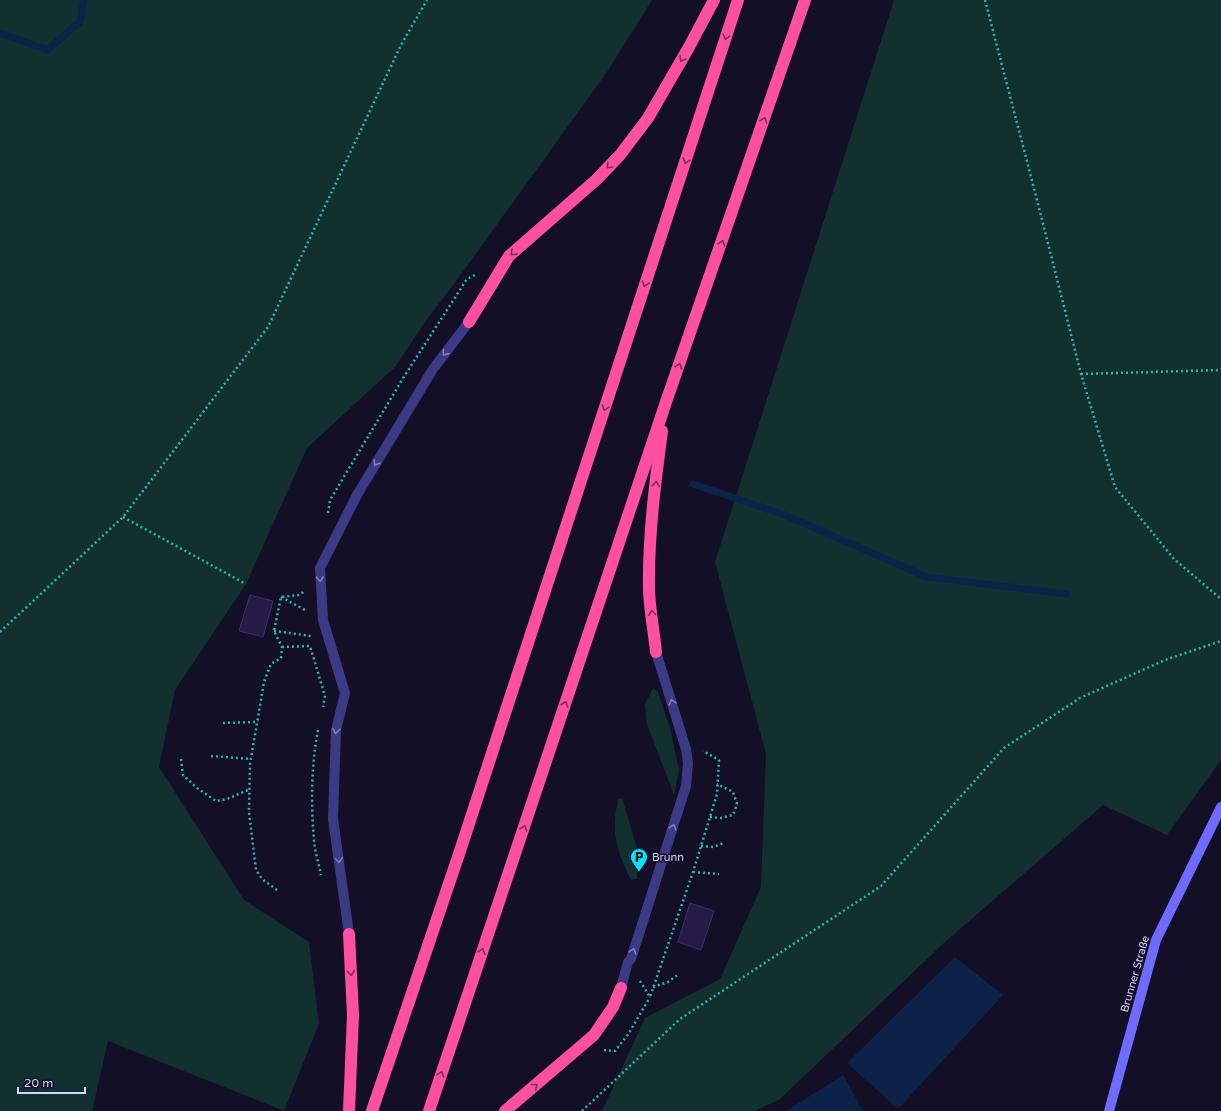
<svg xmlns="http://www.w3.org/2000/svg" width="1221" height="1111" font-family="'Varela Round',sans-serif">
<rect width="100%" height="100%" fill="#130f26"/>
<path fill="#12302f" d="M0,0h652l-45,72 -153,212 -29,38 -30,45 -88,81 -61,136 -71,106 -16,77 85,133 65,42 10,82 -35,87 -176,-70 -16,70h-92z
M894,0h327v760l-54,75 -64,-30 -158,137 -166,158 -25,11h-152l43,-93 75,-39 41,-92 5,-133 -51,-192z
M653,688l5,4 12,36 9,42 -5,25 -27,-71 -2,-20z
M622,798l15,50v31l-6,1c-9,-18 -18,-39 -16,-59 0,-8 2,-15 3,-22z"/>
<path fill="#0c2248" d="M955,957l48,38 -105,114 -51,-46z
M843,1075l20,36h-77z"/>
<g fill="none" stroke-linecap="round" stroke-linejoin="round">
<path stroke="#0c2248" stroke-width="7" d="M0,33l47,17 33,-28 4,-22
M693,484l92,31 142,62 140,17"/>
</g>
<path fill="#241b47" stroke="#3b2d73" d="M250,595l23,6 -10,36 -24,-6z
M690,903l24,8 -13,39 -23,-8z"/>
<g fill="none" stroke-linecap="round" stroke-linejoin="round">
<path stroke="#2fb8b0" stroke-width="2.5" stroke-dasharray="2 3" stroke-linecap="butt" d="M985,0l51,196 45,178 34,113 59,72 47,40
M1081,374l140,-4
M328,513l2,-13 75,-125 62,-96 10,-5
M123,517l123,67
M281,597l26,14
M274,631l37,5
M0,632l123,-115 145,-190 133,-282 26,-45
M282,647l28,-1 15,50 -2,11
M223,723l34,-1
M318,730c-7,36 -7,74 -4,111 1,11 5,23 7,34
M211,756l40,3
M181,759l2,16 14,13 19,13 11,-2 23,-10
M710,817l11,1 12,-3 4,-11 -4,-12 -16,-8
M701,846l12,1 11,-4
M693,872l26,2
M277,890l-15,-11 -6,-9 -7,-58 1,-48 14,-82 7,-18 10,-6 1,-11 -8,-16 7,-34 19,-2 5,-5
M640,981l10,16 43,-125 24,-78 2,-34 -16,-9
M653,987l15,-5 11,-8
M604,1050l11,1 14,-18 21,-36
M582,1111l98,-92 201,-133 123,-138 76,-50 85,-38 56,-19"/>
<path stroke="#3d3a85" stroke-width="10" d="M349,934l-16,-115 3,-89 9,-37 -22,-73 -3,-52 37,-73 76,-126 36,-47
M621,988l7,-26 3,-3 55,-173 2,-23 -2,-14 -30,-97"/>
<path stroke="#6f6bff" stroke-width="10" d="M1109,1111l47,-171 65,-133"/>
<path stroke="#ff4fa3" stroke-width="12" d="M469,322l40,-66 87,-76 24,-25 28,-37 41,-71 25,-47
M656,652c-2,-20 -6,-41 -7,-61 -1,-54 6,-107 13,-160
M349,1111l4,-96 -4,-81
M372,1111l88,-260 278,-851
M429,1111l237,-709 139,-402
M505,1111l89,-76 19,-28 8,-19"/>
</g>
<defs><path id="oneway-chevron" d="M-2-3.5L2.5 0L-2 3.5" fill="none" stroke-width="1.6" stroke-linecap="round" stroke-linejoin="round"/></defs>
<g stroke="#7d2c5e">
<use href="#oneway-chevron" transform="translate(726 37) rotate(108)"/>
<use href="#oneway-chevron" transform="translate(682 59) rotate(120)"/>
<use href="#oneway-chevron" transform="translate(764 120) rotate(-71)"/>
<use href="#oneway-chevron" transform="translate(686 161) rotate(108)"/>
<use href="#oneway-chevron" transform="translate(609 166) rotate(134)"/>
<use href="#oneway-chevron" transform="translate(722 243) rotate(-71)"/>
<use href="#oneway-chevron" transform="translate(513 253) rotate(136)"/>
<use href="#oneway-chevron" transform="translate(645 284) rotate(108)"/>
<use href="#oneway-chevron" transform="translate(679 366) rotate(-71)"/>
<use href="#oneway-chevron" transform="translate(605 408) rotate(108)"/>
<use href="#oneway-chevron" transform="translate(656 484) rotate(-84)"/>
<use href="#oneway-chevron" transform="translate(652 613) rotate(-97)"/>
<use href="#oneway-chevron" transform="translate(565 704) rotate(-71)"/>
<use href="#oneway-chevron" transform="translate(524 828) rotate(-71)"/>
<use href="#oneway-chevron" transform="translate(482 951) rotate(-71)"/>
<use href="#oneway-chevron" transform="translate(351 973) rotate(87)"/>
<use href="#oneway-chevron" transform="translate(441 1074) rotate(-71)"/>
<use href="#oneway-chevron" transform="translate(535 1086) rotate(-39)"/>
</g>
<g stroke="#837fbc">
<use href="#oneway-chevron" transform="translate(445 353) rotate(127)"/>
<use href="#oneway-chevron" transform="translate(376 463) rotate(121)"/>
<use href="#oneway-chevron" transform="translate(320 579) rotate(87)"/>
<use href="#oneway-chevron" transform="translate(672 702) rotate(-107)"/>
<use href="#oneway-chevron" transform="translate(336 731) rotate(97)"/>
<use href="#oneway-chevron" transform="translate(673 827) rotate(-72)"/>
<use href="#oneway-chevron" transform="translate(339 860) rotate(82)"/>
<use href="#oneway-chevron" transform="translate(633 951) rotate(-72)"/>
</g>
<defs>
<g id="parking-pin" transform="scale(0.9)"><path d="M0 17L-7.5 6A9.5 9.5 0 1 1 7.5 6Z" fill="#00e5ff" stroke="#130f26"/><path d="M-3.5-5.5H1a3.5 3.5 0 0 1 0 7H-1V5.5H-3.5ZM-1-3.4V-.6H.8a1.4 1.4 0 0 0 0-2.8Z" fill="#111"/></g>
</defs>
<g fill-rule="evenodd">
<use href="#parking-pin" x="639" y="857"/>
</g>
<g text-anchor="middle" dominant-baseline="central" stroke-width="3" stroke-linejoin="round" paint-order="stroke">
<g font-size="11" fill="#d9d4ff" stroke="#130f26" text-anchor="start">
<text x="652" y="857">Brunn</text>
</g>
<g font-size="11" fill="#d9d4ff" stroke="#130f26">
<text transform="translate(1135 974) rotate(-74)">Brunner Straße</text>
</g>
</g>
<path d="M18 1087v6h67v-6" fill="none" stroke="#d9d4ff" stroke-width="2"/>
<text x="24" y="1087" font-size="12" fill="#d9d4ff" stroke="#130f26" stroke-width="3" paint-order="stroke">20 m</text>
</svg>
